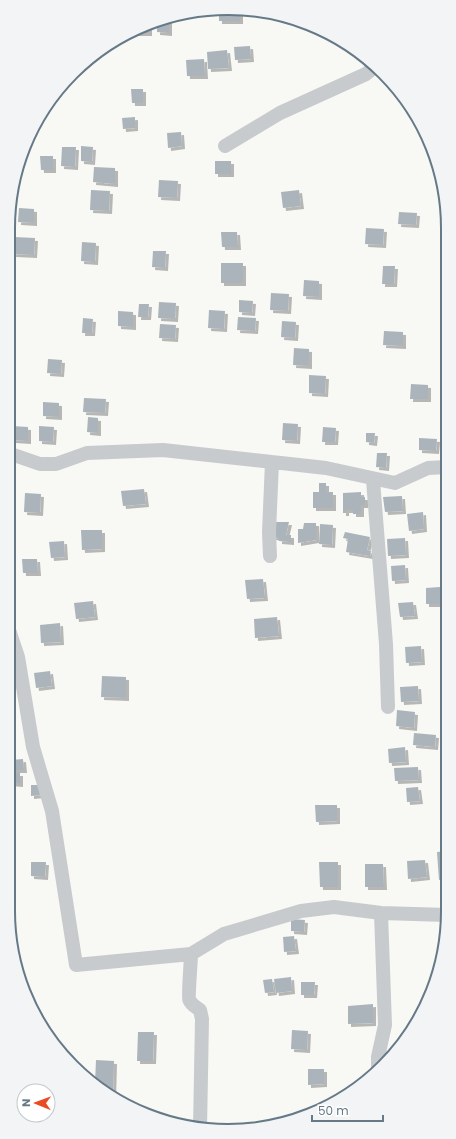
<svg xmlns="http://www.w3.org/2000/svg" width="456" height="1139" font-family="Poppins,sans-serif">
<defs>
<filter id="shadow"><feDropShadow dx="3" dy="3" stdDeviation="0" flood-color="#0004"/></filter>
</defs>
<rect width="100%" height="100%" fill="#f8f8f5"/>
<path fill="#abb4ba" filter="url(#shadow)" d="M219,9l21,3v9h-21z
M169,20v13l-12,-1v-8z
M149,26v7h-14v-4z
M250,46l1,13 -16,1 -1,-13z
M227,50l2,18 -21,1 -1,-17z
M204,59l1,17h-18l-1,-16z
M131,89h12v14h-11z
M135,117v11l-12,1 -1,-11z
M181,132l1,14 -14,2 -1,-15z
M81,146l12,1 -1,15 -11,-1z
M62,147h14l-1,20 -14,-1z
M40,156h13v14h-12z
M215,161h16v13h-16z
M94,167l21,1v16l-22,-2z
M159,180l19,1 -1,17 -19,-1z
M91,190l19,1 -1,20 -19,-1z
M299,190l2,16 -18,2 -2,-16z
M19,208l15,1v14l-16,-1z
M399,212l18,1 -1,12 -18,-1z
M366,228l18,1 -1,16 -18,-1z
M221,232h16l1,15h-16z
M14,237l21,1 -1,17 -21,-1z
M82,242l14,1 -1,19 -14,-1z
M153,251h13l-1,17 -13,-1z
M221,263h22v20h-22z
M383,266h12l-1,18h-12z
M304,280l15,1v16l-16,-1z
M271,293l18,1 -1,17 -18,-1z
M239,300l14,1 -1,12 -13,-1z
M159,302l17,1 -1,16 -17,-1z
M139,304h10l-1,13h-10z
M209,310l16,1 -1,18 -16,-1z
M118,311l15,1v15l-15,-1z
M238,317l18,1 -1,13 -18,-1z
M83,318l10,1 -1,14h-10z
M282,321l14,1 -1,16 -14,-1z
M160,324l16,1 -1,14 -16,-1z
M384,331l19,1v14l-20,-1z
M294,348l15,1v17l-16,-1z
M48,359l14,1 -1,14 -14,-1z
M309,375l17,1 -1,18 -16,-1z
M411,384l17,1v14h-18z
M84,398l22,1 -1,14 -22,-1z
M43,402l16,1v14l-16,-1z
M88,417l10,1v15l-11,-1z
M283,423l15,1 -1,17 -15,-1z
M12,426l16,1v14l-16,-1z
M39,426l15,1 -1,15 -14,-1z
M323,427l13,1 -1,14h-13z
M366,433h9l-1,10 -8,-1z
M444,435h3v17l-3,-1z
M419,438l18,1 -1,12 -17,-1z
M377,453h10l-1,15 -10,-1z
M319,483h7v9h7v16h-20v-16h6z
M144,489l2,15 -23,2 -2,-15z
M361,492v5h4v8h-4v9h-8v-4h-7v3h-3v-20z
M25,493l16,1 -1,19 -16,-1z
M402,496l1,15 -18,1 -2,-15z
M423,512l1,17 -15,2 -2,-17z
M274,522h15l-3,13h5v7l-12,-1v-3l-6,-1z
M304,523h12v17l-18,3v-14h5z
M320,524l13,1 -1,20 -13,-1z
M81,530h21v19l-20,1z
M345,532l25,5 -3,13 4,1 -1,5 -24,-4 2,-13 -5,-1z
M405,538l1,17 -18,1 -1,-17z
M64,541l1,16 -14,1 -2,-16z
M22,559h15l1,14h-15z
M405,565l1,15 -14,1 -1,-15z
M263,579l2,19 -18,1 -2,-19z
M440,587l1,17h-15v-16z
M93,601l2,16 -19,2 -2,-16z
M413,602l2,14 -15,1 -2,-14z
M277,617l2,19 -24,2 -1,-19z
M60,623l1,19 -20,1 -1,-18z
M421,646l1,16 -16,1 -1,-16z
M50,671l2,15 -16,2 -2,-15z
M102,676l24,1v21l-25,-1z
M418,686l1,15 -18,1 -1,-15z
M397,710l18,2 -1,16 -18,-2z
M414,733l22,2 -1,12 -22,-2z
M405,747l1,15 -17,1 -1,-14z
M23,759l1,11h-13v-10z
M418,767l1,13 -24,1 -1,-13z
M8,773h12v11l-12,-1z
M31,785h9l1,10 -10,1z
M418,787l2,14 -13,1 -1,-14z
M315,805h22v16l-21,1z
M448,851v28l-9,1 -2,-28z
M425,860l2,17 -19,2 -1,-18z
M31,862h15l-1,15 -14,-1z
M319,862h19v25h-18z
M365,864h18l1,23h-19z
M8,868h5v12h-5z
M291,919l14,1 -1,12 -13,-1z
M294,936l2,15 -12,1 -1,-15z
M291,977l1,14 -16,2 -2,-14z
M272,979l2,13 -9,1 -2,-13z
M301,982h14l-1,13h-13z
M373,1004v19l-25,1v-18z
M292,1030l16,1 -1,19 -16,-1z
M138,1032h16l-1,29h-16z
M96,1060l18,1 -1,36 -18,-14z
M308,1069h16v15l-16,1z"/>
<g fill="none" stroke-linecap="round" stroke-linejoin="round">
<path stroke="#c7cbce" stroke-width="14" d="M225,146l55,-33 86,-39 7,-6 -1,-3
M8,453l32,11h16l31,-11 76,-3 163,18 69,15 33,-15 19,-1
M373,480l13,164 2,63
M270,556l-1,-24 3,-70
M8,627l10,30 15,90 19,64 24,154 115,-11
M378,1068v-11l7,-32 -4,-112
M200,1129l2,-110 -2,-9c-4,-3 -9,-5 -11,-11 -1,-2 2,-38 2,-45l33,-20 77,-23 33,-4 47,6 66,2"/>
</g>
<path d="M0 0H456V1139H0ZM228 15H228A213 213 0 0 1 441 228V911A213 213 0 0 1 228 1124H228A213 213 0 0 1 15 911V228A213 213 0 0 1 228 15Z" fill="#f3f4f5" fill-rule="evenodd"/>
<path fill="none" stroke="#657987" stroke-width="2" d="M228 15H228A213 213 0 0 1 441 228V911A213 213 0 0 1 228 1124H228A213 213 0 0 1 15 911V228A213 213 0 0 1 228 15Z"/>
<g transform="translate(36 1103) rotate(271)"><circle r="19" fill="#ffffff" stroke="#c1c9cf"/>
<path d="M0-3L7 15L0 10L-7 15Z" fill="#ea4b22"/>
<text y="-6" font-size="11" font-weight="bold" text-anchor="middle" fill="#657987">N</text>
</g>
<path d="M312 1115v6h71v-6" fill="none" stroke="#657987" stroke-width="2"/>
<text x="318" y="1115" font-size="12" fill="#657987" stroke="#ffffff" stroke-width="3" paint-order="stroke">50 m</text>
</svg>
